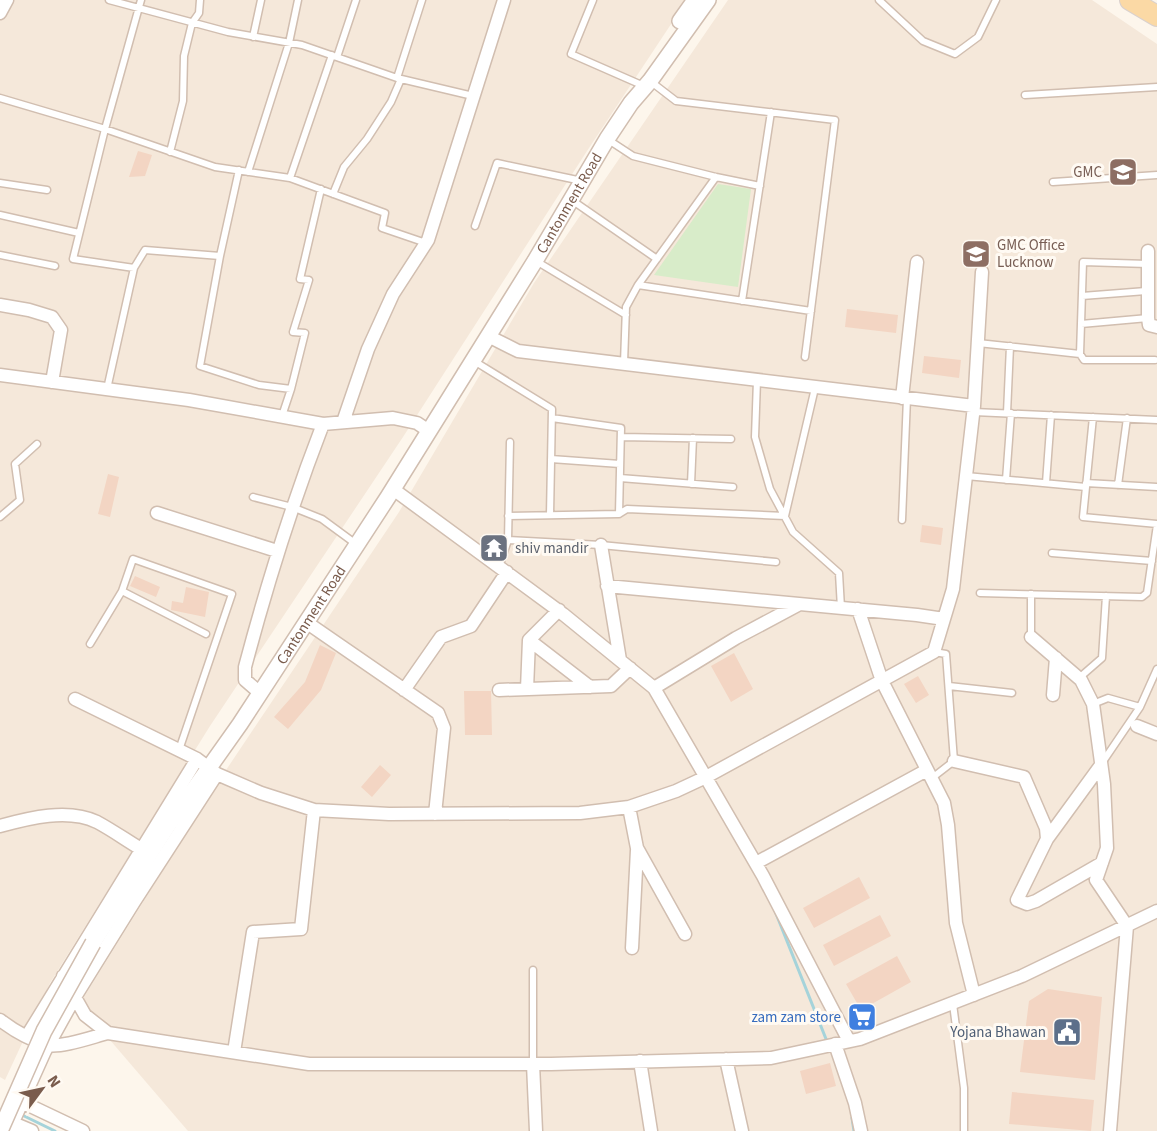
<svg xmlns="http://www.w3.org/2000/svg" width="1157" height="1131" font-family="'Source Sans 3',sans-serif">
<rect width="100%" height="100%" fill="#fdf6ec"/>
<path fill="#f5e8da" d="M0,0h687l-100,151 -184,286 -193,289 -160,257 -45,97 -5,-3z
M728,0h364l65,44v1087h-969l-102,-119 -2,-15 130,-209 185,-276 135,-229z"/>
<path fill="#d8ecc9" d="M718,184l33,5 -13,98 -84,-12z"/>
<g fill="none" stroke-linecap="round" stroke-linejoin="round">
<path stroke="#a5d3da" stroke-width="3" d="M775,911l53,133
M20,1114l35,17
M852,1118l2,13"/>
</g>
<path fill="#f3d5c3" d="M138,151l14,4 -7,21 -16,1z
M847,309l51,6 -2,18 -51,-6z
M924,356l37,4 -2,18 -37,-5z
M108,474l11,3 -9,40 -12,-3z
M922,525l21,3 -2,17 -21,-3z
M135,576l25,11 -4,10 -26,-11z
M186,587l23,5 -4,25 -34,-7 1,-9 11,2z
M320,645l16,8 -15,37 -33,39 -14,-12 31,-35z
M734,653l19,36 -22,13 -20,-36z
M918,676l11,19 -13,8 -12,-19z
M464,691h27l1,44h-27z
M380,765l11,10 -19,22 -11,-10z
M859,877l11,21 -56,30 -11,-20z
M880,915l11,21 -57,30 -11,-21z
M897,956l14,26 -50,28 -15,-26z
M1048,989l54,8 -7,83 -75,-8 9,-71z
M830,1063l6,23 -30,8 -6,-23z
M1012,1092l82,8 -3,31 -82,-7z"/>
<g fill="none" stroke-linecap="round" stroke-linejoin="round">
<g stroke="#d1beb0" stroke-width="9">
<path id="service" d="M109,0l119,32 74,13 95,33 76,18
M593,0l-22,54 73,32
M879,0l44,41 32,13 23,-17 18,-37
M253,37l8,-37
M337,57l19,-57
M397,78l25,-78
M650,81l26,20 159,19 -30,237
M1025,95l132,-8
M0,98l105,31 110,38 75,11 95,35 -3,15 44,15
M607,139l26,17 83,21 44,9
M170,152l13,-51 1,-45 8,-33 7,-10 1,-13
M239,170l-19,86 -20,110 59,19 32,4
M248,172l41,-129 9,-43
M290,178l42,-123
M1053,182l104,-7
M0,183l47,7
M333,194l11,-27 23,-28 24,-37 10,-23
M573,201l84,58
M0,215l79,18
M475,226l22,-63 85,18
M0,255l55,11
M536,261l90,54
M134,268l-61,-9 32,-130 36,-129
M638,285l173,26
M1082,296l64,-5
M742,301l29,-189
M1081,324l67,-6
M978,343l102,11 4,6h71
M1080,354l3,-92 65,2
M474,361l78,48 -2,106
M624,363l2,-56 12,-22 78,-108
M757,380l-2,57 15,52 23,43 46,41 2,35
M107,389l27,-121 11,-18 75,6
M974,412l183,8
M1007,413l3,-67
M282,416l9,-27 14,-56 -12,-1 16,-52 -9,-1 21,-90
M1093,417l-10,100 74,7
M552,418l69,10 -2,86
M621,437l110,2
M551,459l69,5
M966,476l120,11
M620,478l113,9
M1006,480l5,-67
M1046,483l5,-68
M1086,483l71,4
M691,484l2,-46
M1118,485l9,-67
M253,497l39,10 30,12 34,25
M508,516l111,-2 8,-5 158,7 30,-128
M0,517l20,-17 -5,-36 22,-20
M902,520l5,-122
M508,540l93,5 175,17
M1052,553l100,8
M499,567l9,-27 2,-98
M122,591l84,43
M980,593l162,4 5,-4 10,-68
M1031,594v43
M90,644l32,-53 11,-32 99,35 -53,156
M1079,678l23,-20 4,-62
M949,686l63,7
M1093,704l15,-6 32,9 17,-38
M1102,763l38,-56
M932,778l22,-17 -8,-107 -12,-2
M953,1004l11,84v43
M533,1064v-94"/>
</g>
<g stroke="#d1beb0" stroke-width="15">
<path id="minor" d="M0,13l7,-13
M1148,251v67l1,7 8,2
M0,305l29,5 23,7 9,13 -9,52
M488,336l30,15 456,55
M0,375l189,25 134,24 70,-6 24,5 12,8
M902,398l15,-136
M343,422l25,-73 25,-55 35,-54 76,-240
M393,489l170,125 91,74 109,188 86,165
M157,513l120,38
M601,545l19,115
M607,586l310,29 27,4
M858,609l24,72 62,122 4,22 8,98 18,72
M559,610l-30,30 61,47
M306,622l132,91 6,15 -9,86
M1031,637l50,43 12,24 11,80 3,64 -11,32 31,46 -17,205
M654,688l82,-50 62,-33
M527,689l2,-49
M404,690l37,-53 30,-11 36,-54
M499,690l112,-4 19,-18
M260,693l-15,-13v-13c22,-83 47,-163 78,-243
M1053,695l3,-37
M75,699l122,60 20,15 44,19 53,17 75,4 191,-1 49,-6 47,-16 30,-14 228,-125 19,-63 21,-183 8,-134
M1137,726l20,8
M954,761l70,16 22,51 1,11 -30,61 10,4 9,-3 66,-38
M629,807l8,41 48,86
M0,826c29,-8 68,-18 97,-4 15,8 29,18 44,27
M1047,839l54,-74
M756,863l171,-93
M632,948l5,-98
M63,976l22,39 23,18 201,31h242l220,-6 89,-19 162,-63 135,-65
M0,1020c13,10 31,20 47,25 15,3 45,-8 61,-12
M27,1036l170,-277
M835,1044l20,59 6,28
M234,1052l19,-120 48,-3 13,-119
M726,1059l16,72
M640,1061l11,70
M533,1064l3,67
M22,1102l61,29
M13,1123l19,8
M9,1131l36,-80 30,-54 59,-95 83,-128"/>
</g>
<g stroke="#d1beb0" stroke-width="18">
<g id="tertiary">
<path d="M680,21l15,-21"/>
<path id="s1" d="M93,943l74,-116 73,-103 148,-227 147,-236 72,-122 24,-36 19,-22 58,-81"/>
</g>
</g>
<g stroke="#dad1cd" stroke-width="22">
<path id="primary" d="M1130,0l27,16"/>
</g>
<use href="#service" stroke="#fff" stroke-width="6"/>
<use href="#minor" stroke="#fff" stroke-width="12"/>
<use href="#tertiary" stroke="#fff" stroke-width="15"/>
<use href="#primary" stroke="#fbd9a5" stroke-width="20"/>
<g stroke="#d1beb0" stroke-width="18" stroke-linecap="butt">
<path id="tertiary-bridge" d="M0,1131l44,-100 49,-88"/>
</g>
<use href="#tertiary-bridge" stroke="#fff" stroke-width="15"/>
</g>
<defs>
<g id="university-square" transform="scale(1.5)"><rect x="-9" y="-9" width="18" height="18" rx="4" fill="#8d6e63" stroke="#fffaf3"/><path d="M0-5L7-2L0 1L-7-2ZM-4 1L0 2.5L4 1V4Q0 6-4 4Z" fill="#fff"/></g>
<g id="temple-square" transform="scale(1.5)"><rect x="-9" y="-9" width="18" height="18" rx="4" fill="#6b7280" stroke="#fffaf3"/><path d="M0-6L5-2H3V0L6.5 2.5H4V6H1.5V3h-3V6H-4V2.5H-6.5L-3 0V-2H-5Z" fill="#fff"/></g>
<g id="supermarket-square" transform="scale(1.5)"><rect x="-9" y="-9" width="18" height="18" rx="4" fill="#3f7fe0" stroke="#fffaf3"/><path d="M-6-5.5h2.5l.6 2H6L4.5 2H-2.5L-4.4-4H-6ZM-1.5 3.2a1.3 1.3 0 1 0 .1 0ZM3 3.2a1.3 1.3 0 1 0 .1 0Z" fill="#fff"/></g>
<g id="civic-square" transform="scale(1.5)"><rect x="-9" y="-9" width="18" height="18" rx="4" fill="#5c6f8a" stroke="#fffaf3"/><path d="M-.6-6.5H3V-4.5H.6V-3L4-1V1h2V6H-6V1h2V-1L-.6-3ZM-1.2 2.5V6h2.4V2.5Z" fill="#fff"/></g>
</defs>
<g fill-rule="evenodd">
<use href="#university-square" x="1123" y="172"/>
<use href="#university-square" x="976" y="254"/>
<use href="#temple-square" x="494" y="548"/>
<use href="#supermarket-square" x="862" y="1017"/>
<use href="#civic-square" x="1067" y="1032"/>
</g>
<g text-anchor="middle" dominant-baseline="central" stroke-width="6" stroke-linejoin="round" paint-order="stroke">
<g font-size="15" fill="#785e54" stroke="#fffaf3" text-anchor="end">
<text x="1102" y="172">GMC</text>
<text x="997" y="245" text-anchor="start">GMC Office<tspan x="997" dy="17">Lucknow</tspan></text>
</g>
<g font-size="15" fill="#7a5c4d" stroke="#fffaf3">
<text stroke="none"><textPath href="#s1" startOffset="880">Cantonment Road</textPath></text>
<text stroke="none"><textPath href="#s1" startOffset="394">Cantonment Road</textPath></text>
</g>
<g font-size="15" fill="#5b616d" stroke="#fffaf3" text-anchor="start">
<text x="515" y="548">shiv mandir</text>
</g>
<g font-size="15" fill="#366cbe" stroke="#fffaf3" text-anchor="end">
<text x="841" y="1017">zam zam store</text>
</g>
<g font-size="15" fill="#4e5e75" stroke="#fffaf3" text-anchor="end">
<text x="1046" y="1032">Yojana Bhawan</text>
</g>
</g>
<g transform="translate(42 1089) rotate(57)" stroke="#fffaf3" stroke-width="4.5" paint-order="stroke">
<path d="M0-4.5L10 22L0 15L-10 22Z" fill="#7a5c4d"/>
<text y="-9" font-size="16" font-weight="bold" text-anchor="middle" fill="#7a5c4d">N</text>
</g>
</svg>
